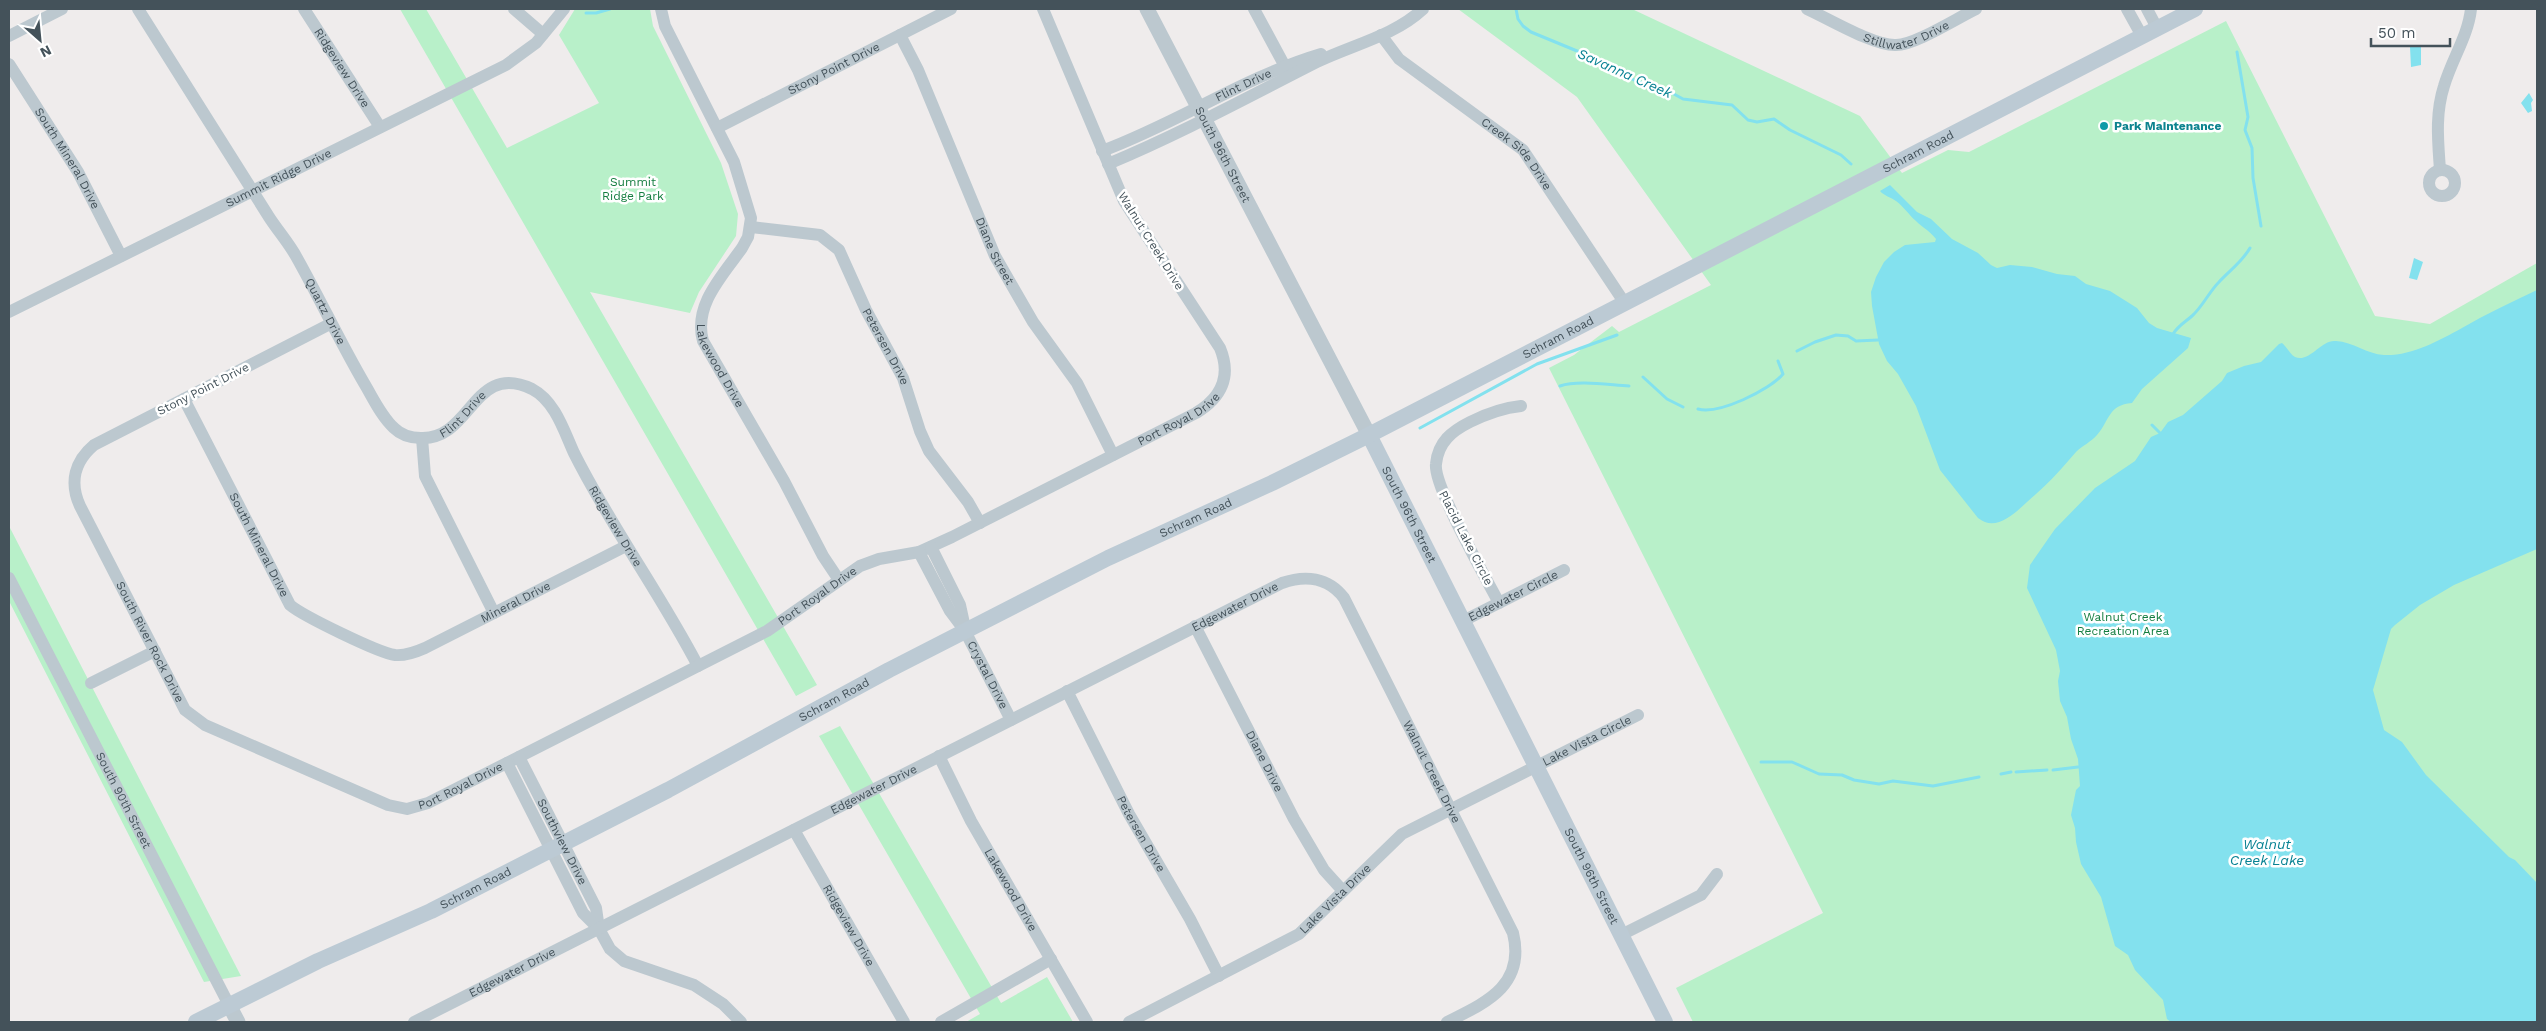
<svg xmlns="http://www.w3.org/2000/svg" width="2546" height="1031" font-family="'Work Sans',sans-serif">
<rect width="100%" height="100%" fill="#efecec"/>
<path fill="#b8f0c9" d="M400,9h26l81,139 92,-45 -40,-68 16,-26h75l3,17 68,137 17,51 -2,22 -37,56 -9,21 -100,-21 227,393 -21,11z
M1458,9h174l228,107 42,57 46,-23 21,2 257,-131 149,295 55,8 107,-61v759h-844l-17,-34 147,-75 -274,-545 25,-13 38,-29 7,6 92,-47 -134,-188z
M9,526l232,450 -37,6 -195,-381z
M840,726l161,277 46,-26 26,45h-107l14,-8 -161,-278z"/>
<path fill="#83e1ee" d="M2421,46v19l-10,2 -1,-20z
M2529,93l4,7 -2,3 1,8 -4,2 -7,-10z
M1890,185l27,27 14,7 21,20 26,14 13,12 6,3 13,-3 22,2 25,7 18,2 11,8 24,7 27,17 12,15 8,5 34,10 -3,10 -46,41 -10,14c-24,2 -22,17 -35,32 -6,7 -15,11 -21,17 -13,15 -25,29 -40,42 -15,12 -37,41 -58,24l-38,-48 -24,-64 -18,-32 -11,-13 -8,-17 -7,-38 -1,-14 5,-15 8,-15 10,-10 11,-7 30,-3 1,-3c-7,-9 -13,-11 -20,-18 -7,-6 -12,-14 -20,-20 -5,-4 -12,-5 -16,-10z
M2414,258l9,4 -6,18 -8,-2z
M2537,290v259l-83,36 -34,20 -25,20 -4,4 -18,61 11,40 18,12 24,33 83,82 6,3 22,23v139h-366l-4,-3 -4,-19 -28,-30 -7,-15 -13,-9 -14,-49 -20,-33 -5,-22 -1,-14 -4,-13 5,-25 4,-4 -2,-27 -7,-20 -4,-22 -7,-16 -2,-20 2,-10 -4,-21 -29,-62 3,-23 25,-36 40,-41 40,-27 16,-24 9,-4 8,-11 15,-7 39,-34 5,-8 17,-7 17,-4 18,-18 3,-1c5,4 8,11 13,14 15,6 26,-18 41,-16 17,1 31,13 48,14 28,1 54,-14 78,-27 24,-14 50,-26 75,-38z"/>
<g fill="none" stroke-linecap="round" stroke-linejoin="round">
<path stroke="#83e1ee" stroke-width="3" d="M1516,9l2,10 5,7 8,6 80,33 6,6 19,10 27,7 20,11 49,6 16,15 9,2 17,-3 16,11 51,25 10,9
M586,13h10l14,-4
M2237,52l11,65 -3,13 7,18 1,30 8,48
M2173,334c6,-9 11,-11 19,-18 11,-10 17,-24 27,-34 11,-12 23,-20 31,-34
M1797,351l18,-9 21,-7 12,1 8,5 22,-1
M1643,377l24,22 16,8
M1560,386c18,-6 49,-1 69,0
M1698,409c20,6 72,-19 85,-35l-5,-13
M2152,425l8,8
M1420,428l117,-64 80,-29
M1761,762h31l27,12 23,1 12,5 25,4 14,-3 40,5 46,-9
M2053,770l25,-3
M2016,772l31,-2
M2001,774l10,-2"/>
<g stroke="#bcc8cf" stroke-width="12">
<path id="s1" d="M138,9c44,69 87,139 131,208 9,14 20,26 28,41 23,41 43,84 67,125 9,15 17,33 30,45 7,7 17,10 27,10 51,2 52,-77 111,-49 23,12 32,42 42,64 37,74 86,140 124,213"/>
<path id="s2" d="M304,9l76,118"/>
<path d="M514,9l29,25"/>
<path id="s3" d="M661,9l4,17 69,136 17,56 -3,19 -6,11c-19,27 -49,57 -39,93l81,140 39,75 16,24"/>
<path d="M1254,9l34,63"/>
<path id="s4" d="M1807,9c22,10 67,37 89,36 19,0 61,-27 80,-36"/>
<path d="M2127,9l15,27"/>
<path d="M2147,9l10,19"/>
<path id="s5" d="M900,35l18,35 77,186 38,66 44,61 36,72"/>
<path id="s6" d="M1381,35l18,24 124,91 101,152"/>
<path d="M9,36l53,-27"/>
<path id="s7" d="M9,64l69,108 43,84"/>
<path id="s8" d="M717,128l234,-119"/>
<path id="s9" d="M1102,151c76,-28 142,-74 219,-97"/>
<path d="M1108,164c72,-30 140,-67 209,-102 35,-17 77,-26 106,-53"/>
<path d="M2440,170c-2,-29 -5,-56 4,-84 8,-27 24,-50 27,-77"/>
<circle cx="2442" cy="183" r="13"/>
<path id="s10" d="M751,227l69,8 19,15 27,60 37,68 17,53 9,20 39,51 12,21"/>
<path id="s11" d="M9,312l497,-247 30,-22 28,-34"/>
<path id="s12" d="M330,324l-236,121c-19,16 -25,37 -14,61l105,204 20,15 183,80 19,4 21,-6 339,-172 93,-65 19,-7 40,-7 33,-15 244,-124c25,-15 36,-36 24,-65l-96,-147 -81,-192"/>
<path id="s13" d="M184,399l106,206c13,11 89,48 105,50 11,1 21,-3 30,-7l201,-102"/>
<path d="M422,438l3,38 69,137"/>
<path d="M931,547l29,58 5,23"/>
<path id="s14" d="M919,552l31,59 15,20 46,89"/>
<path id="s15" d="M9,578l220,427"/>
<path d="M1499,603c-13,-25 -66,-117 -63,-139 2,-22 16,-33 34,-42 18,-9 32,-14 51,-16"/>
<path id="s16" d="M1463,621l101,-51"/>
<path id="s17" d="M1195,626l99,193 30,51 19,21"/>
<path d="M91,683l64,-32"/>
<path id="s18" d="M1067,691l62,123 61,105 29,57"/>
<path id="s19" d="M939,756l32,65 116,201"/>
<path id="s20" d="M519,757l77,151 3,21"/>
<path d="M507,763l76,150 16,16 11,20 14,12 70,24 29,19 18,18"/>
<path id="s21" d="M794,830l110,192"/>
<path d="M1621,935l80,-40 16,-21"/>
<path id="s22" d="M414,1022l868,-439c23,-8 46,-6 62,15l169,335c13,53 -28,70 -66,89"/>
<path d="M941,1022l110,-63"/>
<path id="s23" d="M1129,1022l170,-88 103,-100 236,-119"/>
</g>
<g stroke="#bcc8cf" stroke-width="15">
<path id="s24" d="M1147,9l222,426"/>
<path d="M229,1005l9,17"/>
</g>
<g stroke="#bccad4" stroke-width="16">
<path id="s25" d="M1369,435l296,587"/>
<path id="s26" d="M196,1022l122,-61 113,-50 237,-121 221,-120 219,-112 164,-75 97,-48 826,-426"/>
</g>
</g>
<circle fill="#0f9aa8" stroke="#fff" stroke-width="2" cx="2104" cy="126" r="5"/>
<g text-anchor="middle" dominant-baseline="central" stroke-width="5" stroke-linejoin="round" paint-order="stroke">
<g font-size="12" fill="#44525a" stroke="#fff">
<text stroke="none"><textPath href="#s4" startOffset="108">Stillwater Drive</textPath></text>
<text stroke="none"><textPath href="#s2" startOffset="70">Ridgeview Drive</textPath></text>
<text stroke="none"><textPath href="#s8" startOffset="131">Stony Point Drive</textPath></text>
<text stroke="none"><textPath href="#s9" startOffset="156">Flint Drive</textPath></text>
<text stroke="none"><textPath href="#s26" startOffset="1930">Schram Road</textPath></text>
<text stroke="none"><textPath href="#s24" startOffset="164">South 96th Street</textPath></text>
<text stroke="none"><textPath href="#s6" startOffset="182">Creek Side Drive</textPath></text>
<text stroke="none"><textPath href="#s7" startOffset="111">South Mineral Drive</textPath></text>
<text stroke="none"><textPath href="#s11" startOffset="301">Summit Ridge Drive</textPath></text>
<text transform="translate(1151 241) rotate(58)">Walnut Creek Drive</text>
<text stroke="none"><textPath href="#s5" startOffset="236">Diane Street</textPath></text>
<text stroke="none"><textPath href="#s1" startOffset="356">Quartz Drive</textPath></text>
<text stroke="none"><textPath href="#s26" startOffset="1525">Schram Road</textPath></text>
<text stroke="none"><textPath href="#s10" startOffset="201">Petersen Drive</textPath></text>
<text stroke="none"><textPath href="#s3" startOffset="394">Lakewood Drive</textPath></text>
<text transform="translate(203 389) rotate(-27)">Stony Point Drive</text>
<text stroke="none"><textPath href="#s1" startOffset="571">Flint Drive</textPath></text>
<text stroke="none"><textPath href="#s12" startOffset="1675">Port Royal Drive</textPath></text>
<text stroke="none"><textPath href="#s25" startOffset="89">South 96th Street</textPath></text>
<text stroke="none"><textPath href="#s26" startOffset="1120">Schram Road</textPath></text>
<text stroke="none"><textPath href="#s1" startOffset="815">Ridgeview Drive</textPath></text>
<text transform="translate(1466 538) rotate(63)">Placid Lake Circle</text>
<text stroke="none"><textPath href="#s13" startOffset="164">South Mineral Drive</textPath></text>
<text stroke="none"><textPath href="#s12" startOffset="1270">Port Royal Drive</textPath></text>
<text stroke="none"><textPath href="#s16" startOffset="56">Edgewater Circle</textPath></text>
<text stroke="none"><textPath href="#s13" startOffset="481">Mineral Drive</textPath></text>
<text stroke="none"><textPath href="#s22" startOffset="920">Edgewater Drive</textPath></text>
<text stroke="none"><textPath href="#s12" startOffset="486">South River Rock Drive</textPath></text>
<text stroke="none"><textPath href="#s14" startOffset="141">Crystal Drive</textPath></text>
<text stroke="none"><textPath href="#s26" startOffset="715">Schram Road</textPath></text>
<text stroke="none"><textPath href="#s23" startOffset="542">Lake Vista Circle</textPath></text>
<text stroke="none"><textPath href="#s17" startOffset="152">Diane Drive</textPath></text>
<text stroke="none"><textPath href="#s22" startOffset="1236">Walnut Creek Drive</textPath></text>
<text stroke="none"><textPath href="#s12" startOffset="865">Port Royal Drive</textPath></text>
<text stroke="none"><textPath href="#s22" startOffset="515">Edgewater Drive</textPath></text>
<text stroke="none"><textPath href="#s15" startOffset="250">South 90th Street</textPath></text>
<text stroke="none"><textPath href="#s18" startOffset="161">Petersen Drive</textPath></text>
<text stroke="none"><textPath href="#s20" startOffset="95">Southview Drive</textPath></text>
<text stroke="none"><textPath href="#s25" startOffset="494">South 96th Street</textPath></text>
<text stroke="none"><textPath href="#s26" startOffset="310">Schram Road</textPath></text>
<text stroke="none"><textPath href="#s19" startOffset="152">Lakewood Drive</textPath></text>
<text stroke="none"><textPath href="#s23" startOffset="242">Lake Vista Drive</textPath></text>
<text stroke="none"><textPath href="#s21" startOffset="110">Ridgeview Drive</textPath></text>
<text stroke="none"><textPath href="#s22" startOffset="110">Edgewater Drive</textPath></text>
</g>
<g font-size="12" font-weight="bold" fill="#0d838f" stroke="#fff" text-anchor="start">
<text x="2114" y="126">Park Maintenance</text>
</g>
<g font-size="12" fill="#137d3f" stroke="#fff">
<text x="633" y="182">Summit<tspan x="633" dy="14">Ridge Park</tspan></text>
<text x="2123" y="617">Walnut Creek<tspan x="2123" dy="14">Recreation Area</tspan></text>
</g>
<g font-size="14" font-style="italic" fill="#088293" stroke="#fff">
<text transform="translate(1625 73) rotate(24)">Savanna Creek</text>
<text x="2267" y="844">Walnut<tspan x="2267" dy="16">Creek Lake</tspan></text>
</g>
</g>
<rect width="2546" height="1031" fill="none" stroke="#44525a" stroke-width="20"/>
<g transform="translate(40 40) rotate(153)" stroke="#ffffff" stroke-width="4" paint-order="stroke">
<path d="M0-4L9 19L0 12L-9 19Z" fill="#44525a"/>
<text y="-8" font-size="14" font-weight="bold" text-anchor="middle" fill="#44525a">N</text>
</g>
<path d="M2371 38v8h79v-8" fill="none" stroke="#44525a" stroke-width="2.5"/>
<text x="2378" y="38" font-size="15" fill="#44525a" stroke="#ffffff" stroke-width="4" paint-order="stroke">50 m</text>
</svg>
